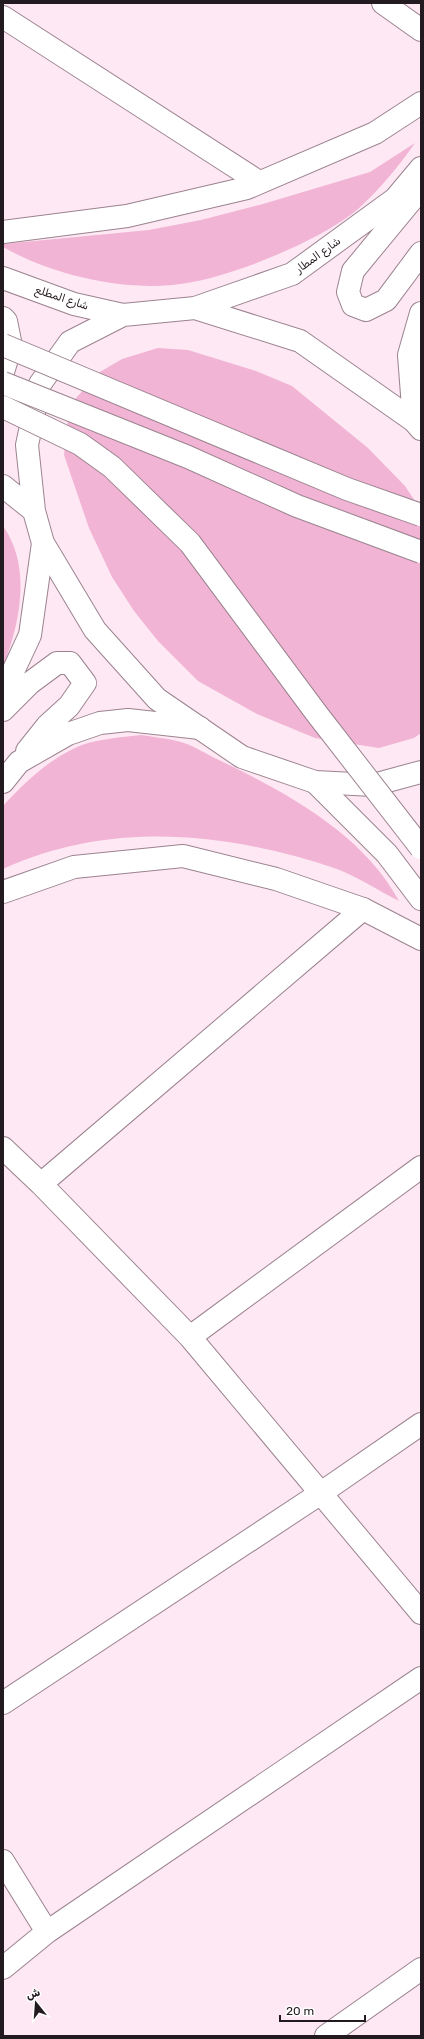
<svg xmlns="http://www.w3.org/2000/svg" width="424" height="2039" font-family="Rubik,Cairo,sans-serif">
<rect width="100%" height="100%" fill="#fee8f3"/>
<path fill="#f1b4d5" d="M415,143c-17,24 -35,46 -57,66 -39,33 -135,72 -186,76 -54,5 -122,-11 -169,-38v-3l146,-14 52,-10 62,-16 107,-32z
M158,348l30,2 68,21 36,15 76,62 37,38 16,24v223l-7,5 -35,10 -64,-10 -58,-24 -59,-33 -40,-40 -24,-30 -22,-34 -23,-49 -25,-73 4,-35 8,-22 24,-26 22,-13z
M3,526c29,41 17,97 0,141z
M141,735c12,2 24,3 36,6 15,3 30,14 44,20 66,32 142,73 178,140 -20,-10 -41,-24 -62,-32 -109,-37 -227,-49 -334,0v-63c19,-21 41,-42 66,-55 21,-12 48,-13 72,-16z"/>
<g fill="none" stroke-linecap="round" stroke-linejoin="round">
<g stroke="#9b838f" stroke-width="24">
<path id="minor" d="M383,3l38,27
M3,17l256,165
M3,693l27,-58 13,-92
M3,710l27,-27 27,-20h13l15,20 -16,23 -22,20 -20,25
M3,782l16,-20 49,-28 32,-11 28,-3 72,8
M3,1148l38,36 149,153 231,276
M41,1184l322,-275
M190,1337l231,-170
M3,1703l318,-210 100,-69
M3,1861l44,71
M3,1968l44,-36 374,-254
M326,2036l95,-67"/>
</g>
<g stroke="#9b838f" stroke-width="24">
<path id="major" d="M419,191l-66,80 -5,21 5,13 13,5 20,-10 35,-47
M3,232l124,-16 120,-28 128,-55 46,-30
M3,278l71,26 49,11
M195,308l97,-34 103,-75 26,-31
M3,318l3,3 5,25 -8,26
M414,421l-5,-66 12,-42
M421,429l-7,-8 -114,-80 -105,-33 -72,7 -53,27 -30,42 -13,61 7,66 9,32 52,87 62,69 85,58 73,25 58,3 48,-13
M3,486l31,25"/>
</g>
<g stroke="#9b838f" stroke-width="24">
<path id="highway" d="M315,782l72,72 34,45
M3,892l71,-25 109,-11 93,23 87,30 58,30"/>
</g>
<use href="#minor" stroke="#fff" stroke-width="22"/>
<use href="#major" stroke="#fff" stroke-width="22"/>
<use href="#highway" stroke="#fff" stroke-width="22"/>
<g stroke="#9b838f" stroke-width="24" stroke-linecap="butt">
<path id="major-bridge" d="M3,345l344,144 74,26
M3,383l185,74 109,49 124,46"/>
</g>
<g stroke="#9b838f" stroke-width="24" stroke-linecap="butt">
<path id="highway-bridge" d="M3,407l77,37 32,23 78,76 127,171 104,134"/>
</g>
<use href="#major-bridge" stroke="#fff" stroke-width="22"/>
<use href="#highway-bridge" stroke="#fff" stroke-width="22"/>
</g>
<g text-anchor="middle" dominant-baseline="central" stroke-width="3.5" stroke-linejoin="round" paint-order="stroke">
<g font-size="11" fill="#231a1f" stroke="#fff">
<text transform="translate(318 255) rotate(-36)">شارع المطار</text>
<text transform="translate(62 298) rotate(18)">شارع المطلع</text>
</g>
</g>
<rect width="424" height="2039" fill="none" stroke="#231a1f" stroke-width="8"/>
<g transform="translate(36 2003) rotate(343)" stroke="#ffffff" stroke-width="3" paint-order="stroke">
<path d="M0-3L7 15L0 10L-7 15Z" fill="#231a1f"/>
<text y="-6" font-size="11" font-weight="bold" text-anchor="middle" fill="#231a1f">ش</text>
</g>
<path d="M280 2015v6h85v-6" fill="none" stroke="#231a1f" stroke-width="2"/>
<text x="286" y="2015" font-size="12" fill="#231a1f" stroke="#ffffff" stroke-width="3" paint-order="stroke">20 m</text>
</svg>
